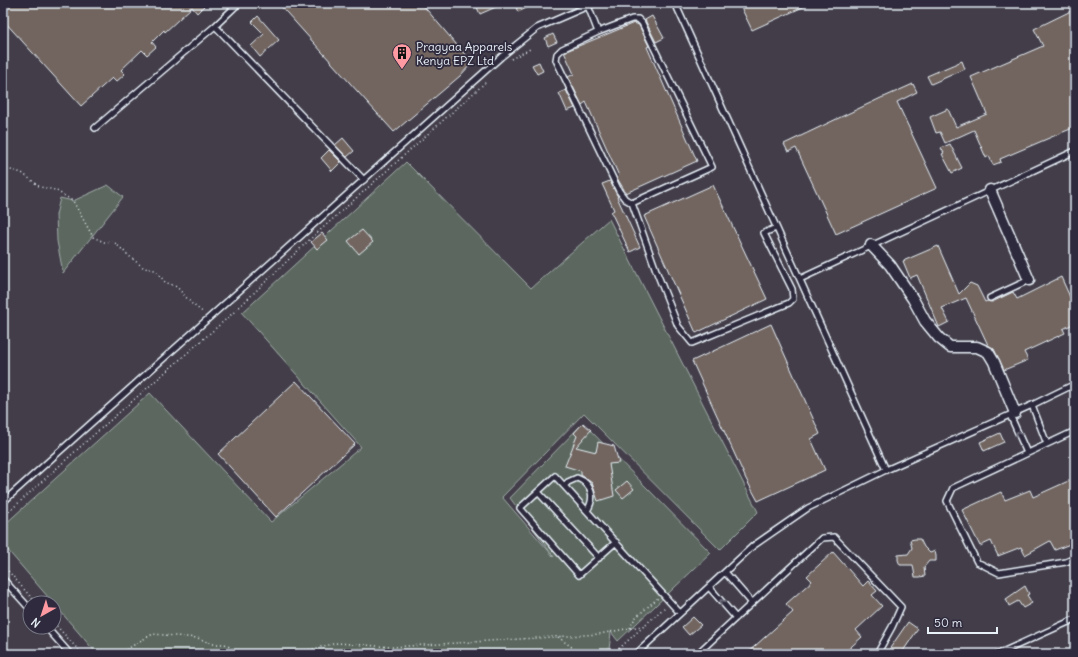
<svg xmlns="http://www.w3.org/2000/svg" width="1078" height="657" font-family="Delius,sans-serif">
<rect width="100%" height="100%" fill="#2f2a3d"/>
<filter id="ink" filterUnits="userSpaceOnUse"><feTurbulence type="fractalNoise" baseFrequency=".025" numOctaves="2"/><feDisplacementMap in="SourceGraphic" scale="8" xChannelSelector="R" yChannelSelector="G"/><feConvolveMatrix kernelMatrix="1 2 1 2 8 2 1 2 1" color-interpolation-filters="sRGB"/></filter>
<g filter="url(#ink)">
<path fill="#433c48" fill-rule="evenodd" d="M3,3h1072v651h-1072zM30,603h24v24h-24z"/>
<path fill="#5b685e" stroke="#a2acab" d="M406,162l125,126 78,-69 149,293 -38,38 -136,-137 -82,84 52,60 -44,-59 73,-75 128,130 -93,88 -7,-9 -2,18 -5,4h-507l-92,-107 -2,-21 147,-133 121,129 90,-75 -119,-134z
M108,185l15,12 -60,76 -6,-32 -1,-26 4,-17 13,3z"/>
<path fill="#726560" stroke="#e8f1f8" d="M7,3h200l-10,10 -5,-6 -27,25 -1,-2 -12,12 4,5 -9,8 -5,-5 -21,20 4,4 -9,8 -4,-4 -31,28 -78,-86v-13z
M278,3h143l47,55 3,6 -11,12 -66,56z
M475,3h30l-25,11z
M514,3h23l-19,9z
M739,3h73l-60,27z
M1075,9v118l-75,32 1,3 -8,3 -4,-9 -3,2 -12,-28 -29,13 -5,-11 -4,1 -6,-16 18,-8 8,18 31,-13 -16,-37 72,-31 -9,-17z
M258,16l21,24 -19,17 -9,-11 13,-12 -12,-12z
M652,16l12,22 -8,4 -11,-22z
M634,23l5,2 10,21 -2,1 50,114 -71,32 -9,-15 2,-2 -33,-74 -4,3 -14,-28 6,-3 -10,-22z
M553,34l4,8 -9,4 -3,-8z
M962,61l3,8 -34,15 -4,-8z
M539,62l4,9 -6,3 -5,-9z
M913,84l4,8 -20,10 40,86 -101,46 -40,-86 -8,4 -4,-8 99,-47h1z
M566,90l9,18 -8,3 -8,-18z
M343,138l11,13 -7,6 -12,-12z
M950,144l12,24 -10,5 -10,-19 2,-1 -3,-5z
M329,150l12,12 -9,9 -11,-13z
M610,181l8,16h-1l23,50 -10,5 -19,-40 3,-2 -12,-26z
M713,185l54,114 -71,34 -52,-117z
M362,230l11,12 -14,12 -11,-13z
M322,233l6,7 -11,9 -6,-7z
M938,246l21,48 11,-11 7,3 8,16 2,-1 5,1 21,-10 4,7 44,-22 14,31v15l-12,6 2,4 -41,19 4,8 -24,10 -10,-21 -6,-4 -22,-47 -24,10 7,14 -10,5 -22,-52 -7,3 -7,-17z
M771,324l49,110 -9,5 14,31 -67,31 -12,-22 -54,-118z
M296,381l59,63 -79,73 -58,-63z
M583,423l8,7 -15,17 20,5 2,-10 16,4 5,17 -10,1 5,32 -16,5 -6,-18 -11,-8v-4l-16,-5 12,-30 -3,-3z
M1000,433l4,9 -20,9 -4,-9z
M1075,478v64l-20,8 -5,-9 -25,14 -4,-8 -23,9 -7,-15 -11,5 -18,-36 39,-18 4,8 25,-10 3,7z
M627,481l7,8 -11,9 -7,-8z
M915,539h5l4,8 6,6 5,-2 1,5v5h-7l-5,6 1,9 -5,1h-5l-2,-12h-13l-2,-5v-5l10,-1 4,-6 -2,-8z
M833,552l30,34 5,-5 9,10 -5,4 10,11 -26,24 6,7 -19,17h-97l47,-42 -7,-8 26,-23 -5,-5z
M1025,586l4,8 -2,1 5,8 -9,5 -5,-7 -9,5 -3,-7z
M693,617l8,8 -12,10 -7,-8z
M908,622l10,7 -17,25h-15z"/>
<g fill="none" stroke-linecap="round" stroke-linejoin="round">
<g stroke="#e8f1f8" stroke-width="8">
<path id="lane" d="M675,3l211,467
M588,6l10,26
M632,19h6l4,4 70,144 -80,36 -7,-4 -6,-8 -63,-131 1,-6 5,-5 36,-17z
M215,26l149,154
M95,128l120,-102 24,-23
M632,203l25,70 21,53 14,17 97,-40 4,-4 -1,-10 -28,-56 12,-5
M800,279l275,-128
M990,298l39,-18
M1032,405l15,39
M1010,415l17,38
M1075,431l-122,57 -6,13 30,61 22,11 67,-11 9,-4
M564,486l4,-4 9,-4c16,6 18,20 10,33
M538,492l61,66
M3,502l498,-445 36,-29 58,-25
M616,542l-37,33 -59,-67 35,-32 125,137
M725,572l27,31
M3,579l27,30
M709,587l27,31
M46,627l24,27
M636,654l117,-108 55,-38 78,-38 146,-65 43,-21
M697,654l125,-116 12,-1 67,70 -9,20 -15,27
M998,654l77,-35"/>
</g>
<g stroke="#e8f1f8" stroke-width="13">
<path id="street" d="M990,190l39,90
M871,245l19,20 23,34 12,22 14,17 11,9h27l11,5 6,10 21,51"/>
</g>
<path stroke="#e8f1f8" stroke-width="1.5" stroke-dasharray="1 3" stroke-linecap="butt" d="M511,59l21,-11
M3,168l19,5 18,14 15,3 18,11 20,36 11,5 9,-1 16,15 15,12 11,2 10,12 12,5 15,17 12,9
M3,517l87,-79 142,-124 74,-71 180,-161
M3,565l33,38
M54,623l28,31
M630,628l5,-10 23,-20
M558,637l15,11 4,6
M120,654l20,-13 13,-7 45,4 14,6h13l15,10
M261,654l47,-4 29,-7 54,4 208,-13 48,-9
M613,654l52,-47"/>
<use href="#lane" stroke="#2f2a3d" stroke-width="5"/>
<use href="#street" stroke="#2f2a3d" stroke-width="10"/>
</g>
<defs><path id="oneway-chevron" d="M-2-3.5L2.5 0L-2 3.5" fill="none" stroke-width="1.6" stroke-linecap="round" stroke-linejoin="round"/></defs>
<g stroke="#70707e">
<use href="#oneway-chevron" transform="translate(1018 434) rotate(-113)"/>
<use href="#oneway-chevron" transform="translate(722 602) rotate(-132)"/>
</g>
</g>
<defs>
<g id="building-pin" transform="scale(1)"><path d="M0 17L-7.5 6A9.5 9.5 0 1 1 7.5 6Z" fill="#ff9aa2" stroke="#2f2a3d"/><path d="M-4-6H4V6H1V3H-1V6H-4ZM-2.5-4.3h1.7v1.8h-1.7ZM.8-4.3h1.7v1.8H.8ZM-2.5-1h1.7V.8h-1.7ZM.8-1h1.7V.8H.8Z" fill="#111"/></g>
</defs>
<g fill-rule="evenodd">
<use href="#building-pin" x="402" y="53"/>
</g>
<g text-anchor="middle" dominant-baseline="central" stroke-width="3.5" stroke-linejoin="round" paint-order="stroke">
<g font-size="12" fill="#e8f1f8" stroke="#2f2a3d" text-anchor="start">
<text x="416" y="46">Pragyaa Apparels<tspan x="416" dy="14">Kenya EPZ Ltd</tspan></text>
</g>
</g>
<rect width="1078" height="657" fill="none" stroke="#2f2a3d" stroke-width="16"/>
<rect x="8" y="8" width="1062" height="641" fill="none" stroke="#e8f1f8" stroke-width="1.5" filter="url(#ink)"/>
<g transform="translate(42 615) rotate(219)"><circle r="19" fill="#2f2a3d" stroke="#797a88"/>
<path d="M0-3L7 15L0 10L-7 15Z" fill="#ff9aa2"/>
<text y="-6" font-size="11" font-weight="bold" text-anchor="middle" fill="#e8f1f8">N</text>
</g>
<path d="M928 627v6h69v-6" fill="none" stroke="#e8f1f8" stroke-width="2"/>
<text x="934" y="627" font-size="12" fill="#e8f1f8" stroke="#2f2a3d" stroke-width="3" paint-order="stroke">50 m</text>
</svg>
